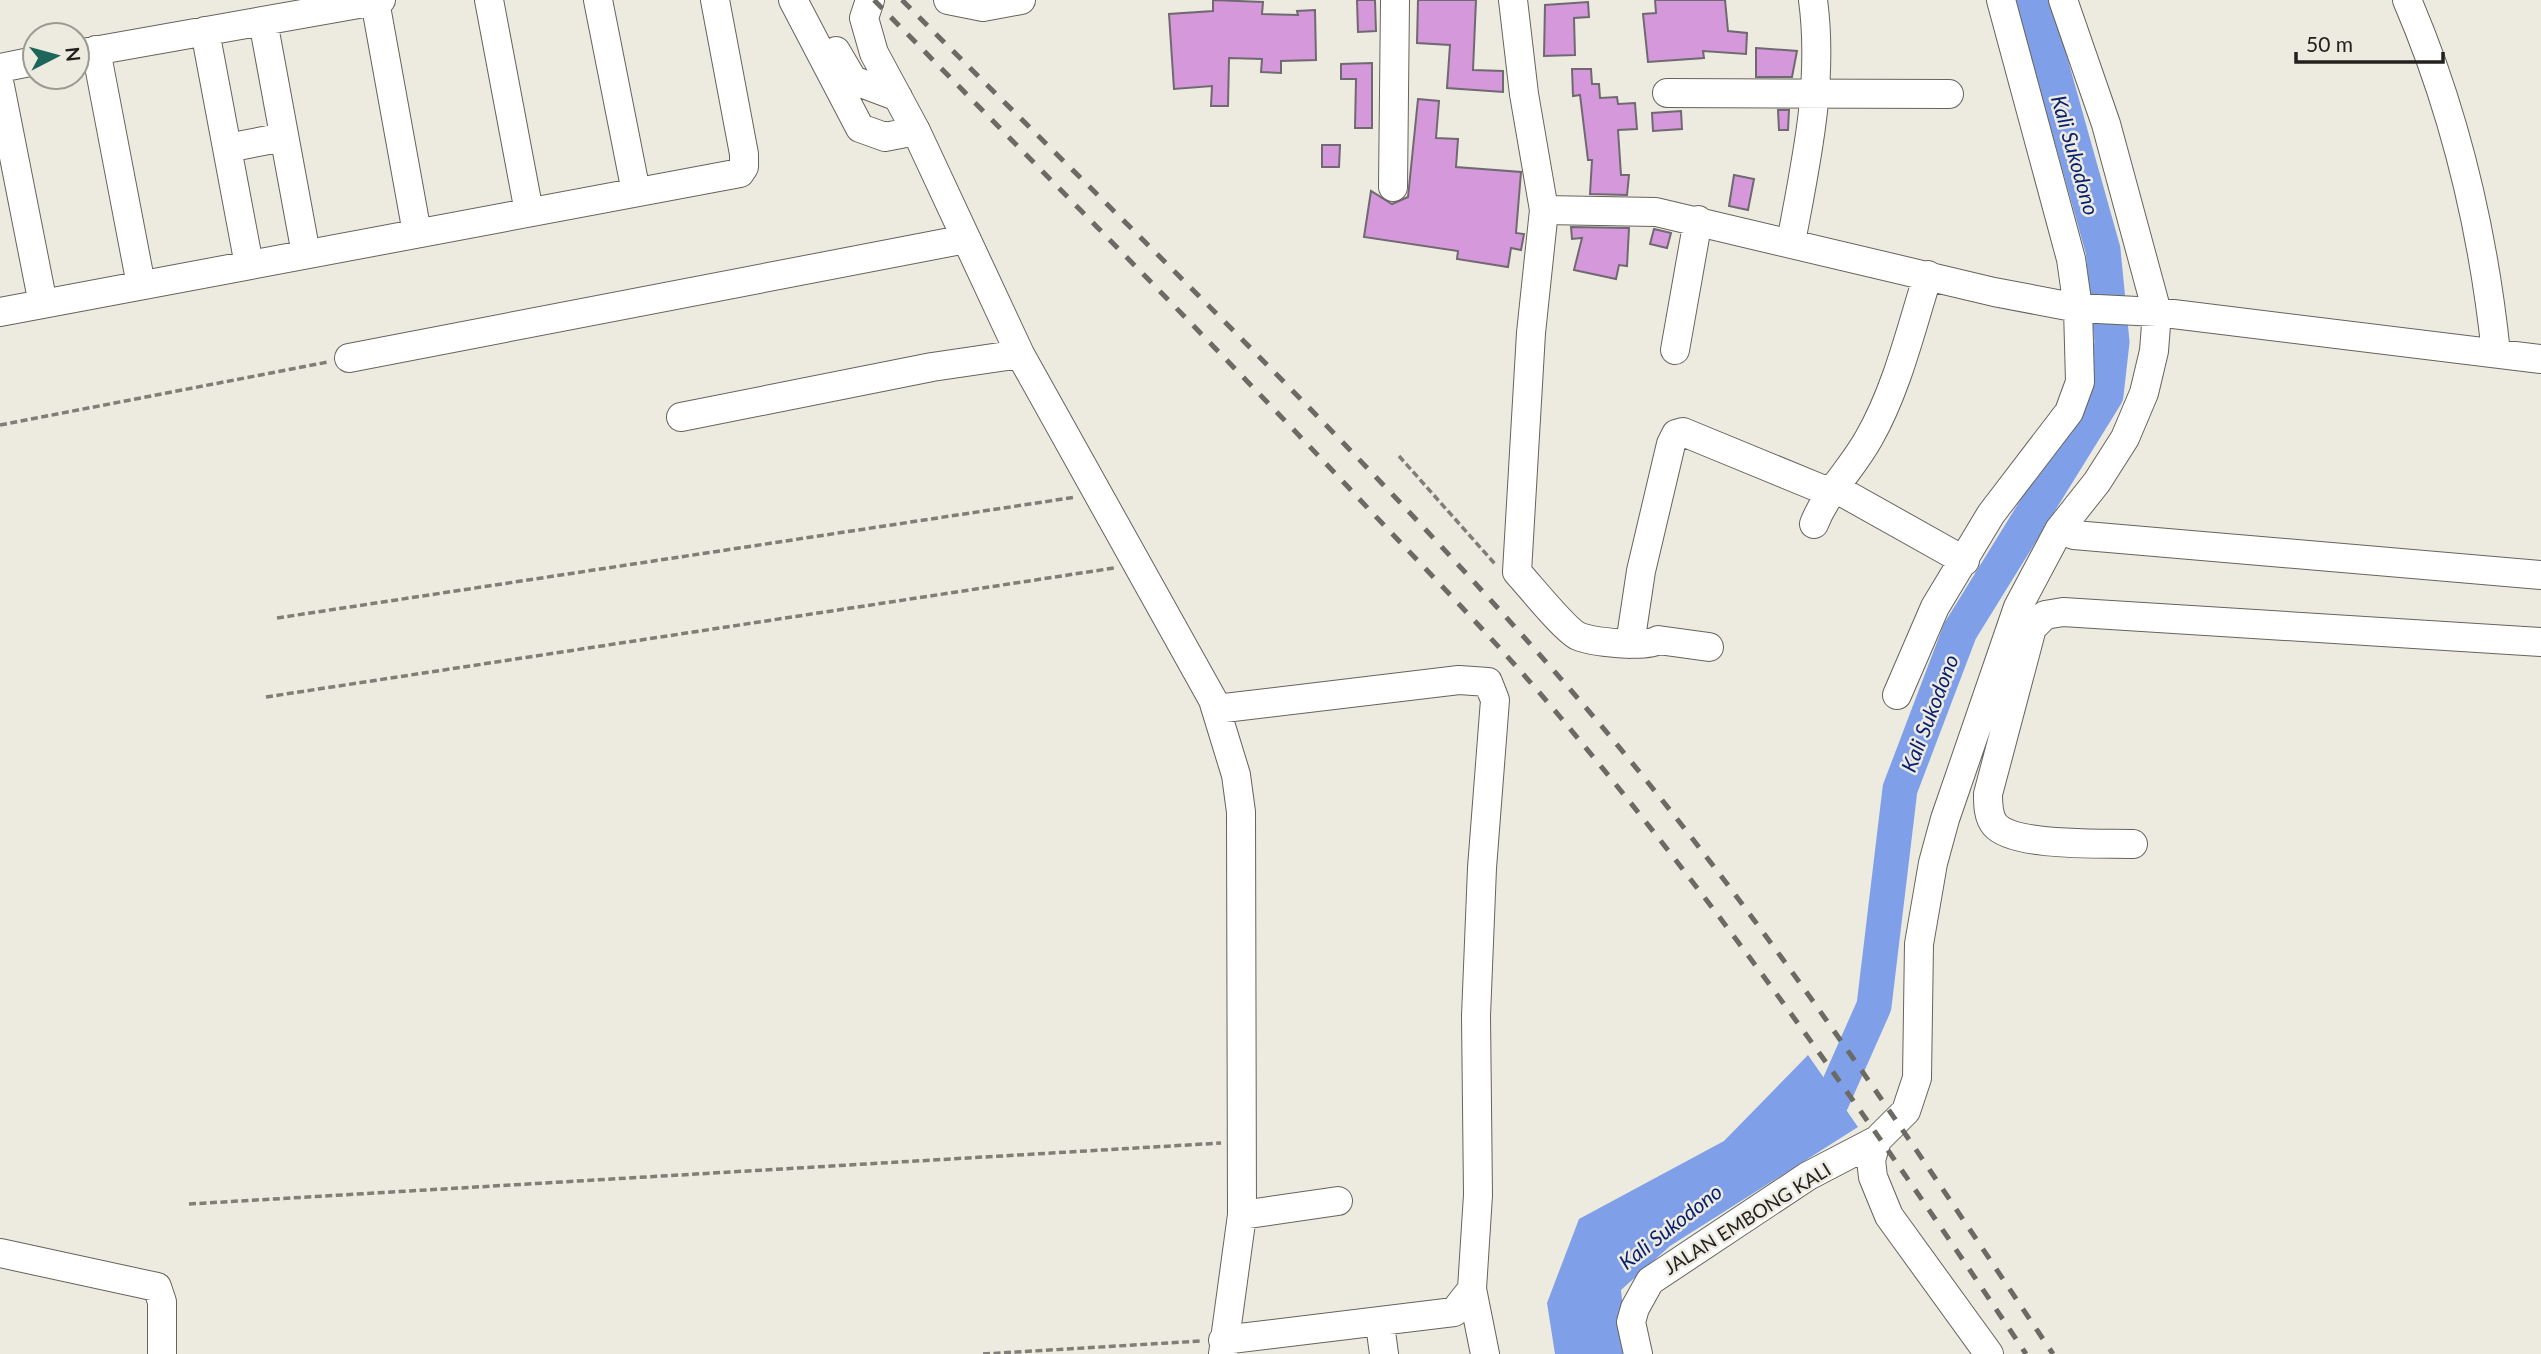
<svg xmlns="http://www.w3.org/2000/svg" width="2541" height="1354" font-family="Lato,sans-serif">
<rect width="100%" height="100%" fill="#edeae0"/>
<path fill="#7fa0e9" d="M1808,1055l50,72 -188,119 -49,44 7,64h-73l-8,-51 32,-84 145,-78z"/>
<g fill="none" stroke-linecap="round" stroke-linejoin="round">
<path stroke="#7fa0e9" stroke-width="35" d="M1801,1126l31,-25 42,-95 26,-217 60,-158 146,-236 6,-53 -9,-92 -70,-250"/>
</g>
<path fill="#d599db" stroke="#6f6970" stroke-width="2" d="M1213,0l50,2 -1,12 36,1 -1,-4 18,-1 1,50 -35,1v12l-20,-1 1,-13 -33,-1 -1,48h-17l1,-20 -38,3 -5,-75 44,-3z
M1357,0h18l1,31 -18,1z
M1418,0h58l-3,70 30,1v21l-56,-4 3,-43 -33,-2z
M1655,0h70l3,31 19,2 -1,21 -43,-3 1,7 -56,4 -5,-48 13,-1z
M1588,2l1,15 -15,1 1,37 -31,1 1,-51z
M1756,48l41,3 -5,26h-36z
M1372,63v65h-17l1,-49h-15v-15z
M1572,69h19l1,15h7l1,14 17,-1 1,7 17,-1 2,26 -19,1 3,45h8l-2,20 -37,-1 2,-34h-4l-8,-65 -7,1z
M1418,99l21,2 -3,37 22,1 -2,28 65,5 -5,61 8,1 -3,16 -10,-2 -3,19 -51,-8 1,-8 -94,-14 7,-46 21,13 16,-7z
M1778,110h11l-1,20h-9z
M1681,111l1,18 -29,2 -1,-18z
M1322,145h18l-1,22h-17z
M1734,175l20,4 -6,31 -19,-4z
M1571,227l58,1 -2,38 -8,-1 -3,14 -42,-9 8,-32 -10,1z
M1654,229l17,4 -4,15 -17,-4z"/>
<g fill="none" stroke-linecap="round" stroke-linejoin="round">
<g stroke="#66635b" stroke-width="30">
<path id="minor" d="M489,0l40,212
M598,0l38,192
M793,0l67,128 25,9 31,-6
M870,0l-6,18 10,35 42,78 104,223 193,346 23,75 5,37 1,403 -19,139
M948,0l35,7 38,-7
M1513,0l11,94 20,116 -13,123 -14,239c12,13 48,58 61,64 13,6 69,12 80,4l51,7
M2407,0c49,114 76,229 89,353
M375,1l42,232
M263,21l43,233
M205,31l44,234
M96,50l45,235
M836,51l17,29 45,17
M77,54l304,-54
M0,68l35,-7
M0,86l43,218
M1667,93l282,1
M227,148l57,-11
M1393,187l2,-187
M1544,210l112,2 338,80 84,16 79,4 384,47
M1791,242c15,-80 33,-160 22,-242
M0,312l740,-139 4,-6v-13l-29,-154
M1675,350l23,-130
M349,358l617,-119
M681,417l251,-50 88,-13
M1833,487l132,74
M1814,524c13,-33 38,-55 55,-86 28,-49 42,-109 59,-163
M2059,530l15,5 467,40
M1630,644l11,-73 30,-127 5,-10 7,-2 146,60
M1897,695l38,-88 56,-93 78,-102 11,-30 -2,-74 -7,-49 -70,-259
M1216,709l243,-29 29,2 7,18 -13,168 -6,148 2,179 -6,94 -18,23 -231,28
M2133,844c-29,-1 -119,3 -138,-19 -7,-8 -7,-21 -7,-31l44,-166 13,-13 18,-3 478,30
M1877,1140l-6,20 2,17 16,39 100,138
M1242,1215l96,-14
M0,1253l157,34 5,15v52
M1472,1289l13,65
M1380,1324l4,30
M1638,1354l-7,-32 4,-14 15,-27 158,-105 69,-36 29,-29 11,-33 2,-134 14,-81 12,-44 73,-212 41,-77 38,-48 28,-44 19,-45 10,-42 3,-39 -51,-188 -43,-124"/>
</g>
<path stroke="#807e78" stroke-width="3.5" stroke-dasharray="7 3.5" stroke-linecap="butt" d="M0,425l328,-63
M1399,456l96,108
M277,618l799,-121
M266,697l848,-129
M189,1204l1032,-61
M983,1354l218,-13"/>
<use href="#minor" stroke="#fff" stroke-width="28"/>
<path stroke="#6c6a65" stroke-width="5" stroke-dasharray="12 12" stroke-linecap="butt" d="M874,0c159,162 319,323 475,488 71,76 145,150 212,230 169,201 320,418 465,636
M902,0c227,228 462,452 673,695 178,206 327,433 478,659"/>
</g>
<g text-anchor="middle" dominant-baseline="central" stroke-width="5" stroke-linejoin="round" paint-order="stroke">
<g font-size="19" fill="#22211e" stroke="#edeae0">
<text transform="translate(1747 1218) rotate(-32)">JALAN EMBONG KALI</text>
</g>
<g font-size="21" font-style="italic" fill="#061e70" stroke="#edeae0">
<text transform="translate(2076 155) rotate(74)">Kali Sukodono</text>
<text transform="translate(1929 713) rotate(-69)">Kali Sukodono</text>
<text transform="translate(1670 1226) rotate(-38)">Kali Sukodono</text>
</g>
</g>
<g transform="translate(56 56) rotate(84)"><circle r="33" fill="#edeae0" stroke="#9c9a92" stroke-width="2"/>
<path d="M0-5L12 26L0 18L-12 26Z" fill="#1e665c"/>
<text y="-10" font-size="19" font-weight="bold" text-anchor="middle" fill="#22211e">N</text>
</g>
<path d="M2296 52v10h147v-10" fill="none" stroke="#22211e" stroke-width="3.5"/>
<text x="2306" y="52" font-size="21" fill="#22211e" stroke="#edeae0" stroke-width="5" paint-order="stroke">50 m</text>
</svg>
